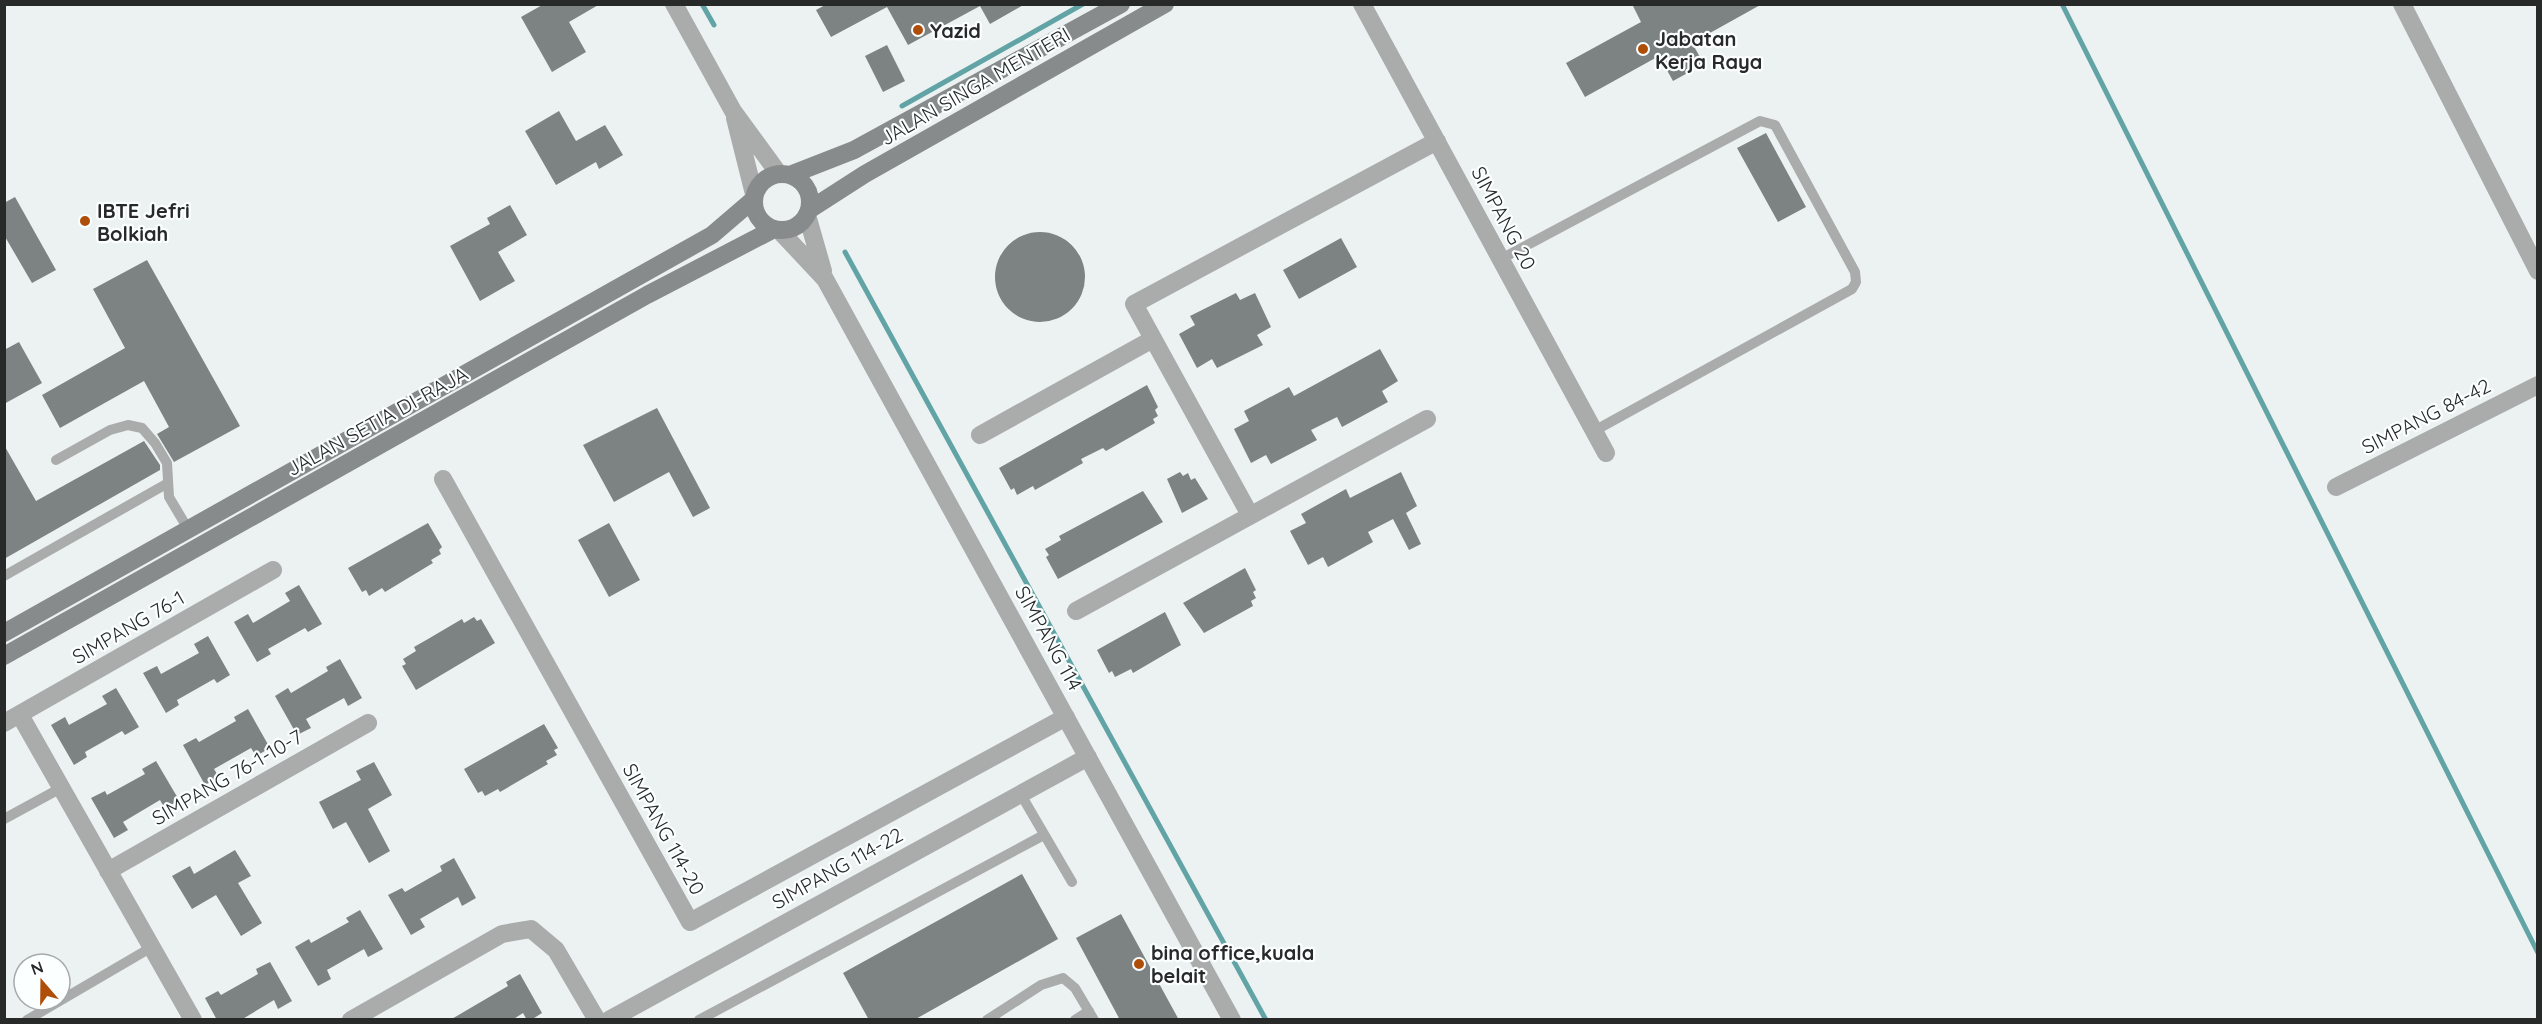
<svg xmlns="http://www.w3.org/2000/svg" width="2542" height="1024" font-family="Quicksand,sans-serif">
<rect width="100%" height="100%" fill="#ecf2f2"/>
<g fill="none" stroke-linecap="round" stroke-linejoin="round">
<path stroke="#62a4a5" stroke-width="5" d="M702,4l12,21
M2062,4l476,949
M902,106l181,-102
M845,252l421,768"/>
</g>
<path fill="#7d8282" d="M544,4h56l-31,18 17,30 -34,20 -31,-55z
M827,4h198l-35,20 -10,-18 -72,39 -21,-38 -56,30 -15,-27z
M1632,4h130l-70,39 12,21 -31,17 -14,-25 -74,41 -19,-34 75,-41z
M887,45l18,36 -22,11 -18,-36z
M559,111l17,30 29,-16 18,30 -24,14 -3,-7 -40,23 -31,-54z
M1766,133l40,74 -28,15 -41,-74z
M15,197l41,73 -24,13 -28,-48v-32z
M510,205l17,30 -29,17 17,29 -35,20 -30,-55 40,-22 -3,-6z
M995 277a45 45 0 1 1 90 0a45 45 0 1 1-90 0Z
M1341,238l16,29 -58,32 -16,-29z
M147,260l93,166 -66,36 -17,-28 12,-7 -25,-46 -84,47 -18,-33 83,-47 -32,-59z
M1236,293l4,7 15,-7 16,34 -14,8 6,10 -46,23 -5,-9 -15,9 -18,-34 16,-9 -5,-9z
M19,342l23,41 -38,21v-54z
M1380,349l18,32 -16,10 6,11 -46,25 -5,-10 -26,13 6,10 -46,24 -5,-9 -15,8 -17,-34 15,-8 -5,-10 45,-24 5,9z
M1147,385l11,22 -3,3 3,6 -5,3 2,4 -49,28 -3,-3 -22,11 2,4 -48,27 -2,-4 -16,9 -3,-7 -3,2 -12,-22z
M657,408l53,100 -17,9 -24,-45 -55,30 -31,-57z
M144,441l16,24v5l-156,89v-114l32,56z
M1180,472l3,4 5,-3 3,7 4,-2 13,21 -26,14 -15,-34z
M1401,472l16,34 -11,7 15,31 -12,6 -16,-31 -25,13 5,10 -45,25 -5,-10 -15,8 -18,-34 16,-8 -5,-9 45,-25 4,9z
M1143,491l20,31 -105,57 -12,-22 3,-2 -4,-6 16,-9 -2,-4z
M428,523l14,24 -3,3 2,4 -10,6 2,3 -48,29 -3,-4 -13,8 -3,-6 -4,2 -14,-24z
M609,523l31,57 -31,17 -31,-57z
M1245,568l11,22 -3,2 3,6 -5,3 2,5 -49,27 -21,-30z
M299,585l23,39 -14,8 -3,-4 -37,21 3,5 -14,8 -23,-40 14,-8 5,9 37,-22 -5,-8z
M1165,612l16,33 -48,28 -2,-4 -16,8 -3,-6 -3,2 -12,-23z
M474,617l3,4 4,-2 14,24 -79,47 -14,-24 4,-2 -3,-5 13,-8 -2,-4 14,-8 34,-20 2,4z
M208,636l22,39 -13,8 -3,-4 -37,21 2,5 -13,8 -23,-40 14,-7 4,8 38,-21 -5,-9z
M340,659l22,39 -14,8 -4,-8 -38,21 5,9 -14,7 -22,-39 13,-8 3,5 37,-22 -2,-4z
M116,688l23,39 -14,8 -3,-4 -37,21 2,5 -13,8 -23,-40 14,-8 4,8 38,-21 -5,-8z
M248,709l22,39 -14,8 -5,-8 -37,21 5,8 -14,8 -22,-40 13,-7 3,4 37,-21 -2,-4z
M544,724l14,24 -4,2 3,5 -11,6 2,3 -48,28 -2,-3 -13,7 -3,-5 -4,2 -14,-24z
M156,761l23,39 -14,9 -5,-9 -37,22 5,8 -14,8 -23,-40 14,-7 2,4 38,-21 -3,-5z
M374,762l18,33 -24,14 22,42 -21,12 -23,-41 -13,7 -14,-27 42,-22 -5,-9z
M235,850l16,26 -13,7 24,40 -21,13 -25,-41 -24,14 -20,-33 18,-10 4,8z
M454,858l22,40 -14,8 -4,-9 -38,22 5,8 -14,8 -23,-40 14,-7 3,4 37,-21 -2,-5z
M1022,874l36,65 -144,81h-45l-26,-47z
M360,910l23,39 -15,8 -4,-8 -37,21 4,9 -13,7 -23,-39 14,-8 2,4 38,-21 -3,-4z
M1121,914l58,106h-59l-44,-82z
M270,962l22,39 -14,8 -4,-9 -33,20h-24l-12,-22 13,-7 3,4 37,-21 -2,-5z
M520,974l22,39 -11,7h-4l-4,-7 -11,7h-62l58,-34 -2,-4z"/>
<g fill="none" stroke-linecap="round" stroke-linejoin="round">
<path stroke="#aaacac" stroke-width="10" d="M1501,259l259,-138 15,4 80,147 1,10 -4,7 -258,142
M56,460l54,-30 18,-5 14,3 13,15 12,20 2,34 19,32
M4,576l164,-93
M1020,793l52,89
M4,819l57,-31
M27,1020l125,-73
M699,1020l343,-184
M987,1020l54,-35 22,-7 12,10 19,32
M1075,1020l14,-9"/>
<path stroke="#aaacac" stroke-width="18" d="M674,4l59,107 46,63
M1362,4l244,449
M2402,4l136,267
M735,118l19,76
M807,215l16,56
M779,230l46,49 407,741
M980,435l173,-96
M443,479l247,443 376,-205
M2336,487l202,-102
M1250,515l-116,-211 303,-163
M1076,611l351,-192
M20,715l173,305
M4,723l269,-153
M108,871l260,-148
M351,1020l151,-86 29,-5 25,21 41,70
M609,1020l479,-263"/>
<path stroke="#888b8b" stroke-width="18" d="M754 202a28 28 0 1 1 56 0a28 28 0 1 1-56 0Z
M790,175l64,-25 267,-146
M809,210l56,-36 300,-170
M4,633l708,-398 42,-36
M4,656l643,-361 127,-66"/>
</g>
<g fill="#ae4e09" stroke="#fbffff" stroke-width="2">
<circle cx="918" cy="30" r="6"/>
<circle cx="1643" cy="49" r="6"/>
<circle cx="85" cy="221" r="6"/>
<circle cx="1139" cy="964" r="6"/>
</g>
<g text-anchor="middle" dominant-baseline="central" stroke-width="4.5" stroke-linejoin="round" paint-order="stroke">
<g font-size="20" font-weight="bold" fill="#282a2a" stroke="#fbffff" text-anchor="start">
<text x="930" y="30">Yazid</text>
<text x="1655" y="38">Jabatan<tspan x="1655" dy="23">Kerja Raya</tspan></text>
<text x="97" y="210">IBTE Jefri<tspan x="97" dy="23">Bolkiah</tspan></text>
<text x="1151" y="952">bina office,kuala<tspan x="1151" dy="23">belait</tspan></text>
</g>
<g font-size="20" fill="#282a2a" stroke="#fbffff">
<text transform="translate(975 86) rotate(-30)">JALAN SINGA MENTERI</text>
<text transform="translate(1504 218) rotate(62)">SIMPANG 20</text>
<text transform="translate(2426 416) rotate(-27)">SIMPANG 84-42</text>
<text transform="translate(377 421) rotate(-29)">JALAN SETIA DI-RAJA</text>
<text transform="translate(128 627) rotate(-30)">SIMPANG 76-1</text>
<text transform="translate(1049 638) rotate(61)">SIMPANG 114</text>
<text transform="translate(227 777) rotate(-30)">SIMPANG 76-1-10-7</text>
<text transform="translate(664 829) rotate(61)">SIMPANG 114-20</text>
<text transform="translate(837 868) rotate(-29)">SIMPANG 114-22</text>
</g>
</g>
<rect width="2542" height="1024" fill="none" stroke="#282a2a" stroke-width="12"/>
<g transform="translate(42 982) rotate(340)"><circle r="28" fill="#fbffff" stroke="#a7aaaa" stroke-width="1.5"/>
<path d="M0-4.5L10 22L0 15L-10 22Z" fill="#ae4e09"/>
<text y="-9" font-size="16" font-weight="bold" text-anchor="middle" fill="#282a2a">N</text>
</g>
</svg>
